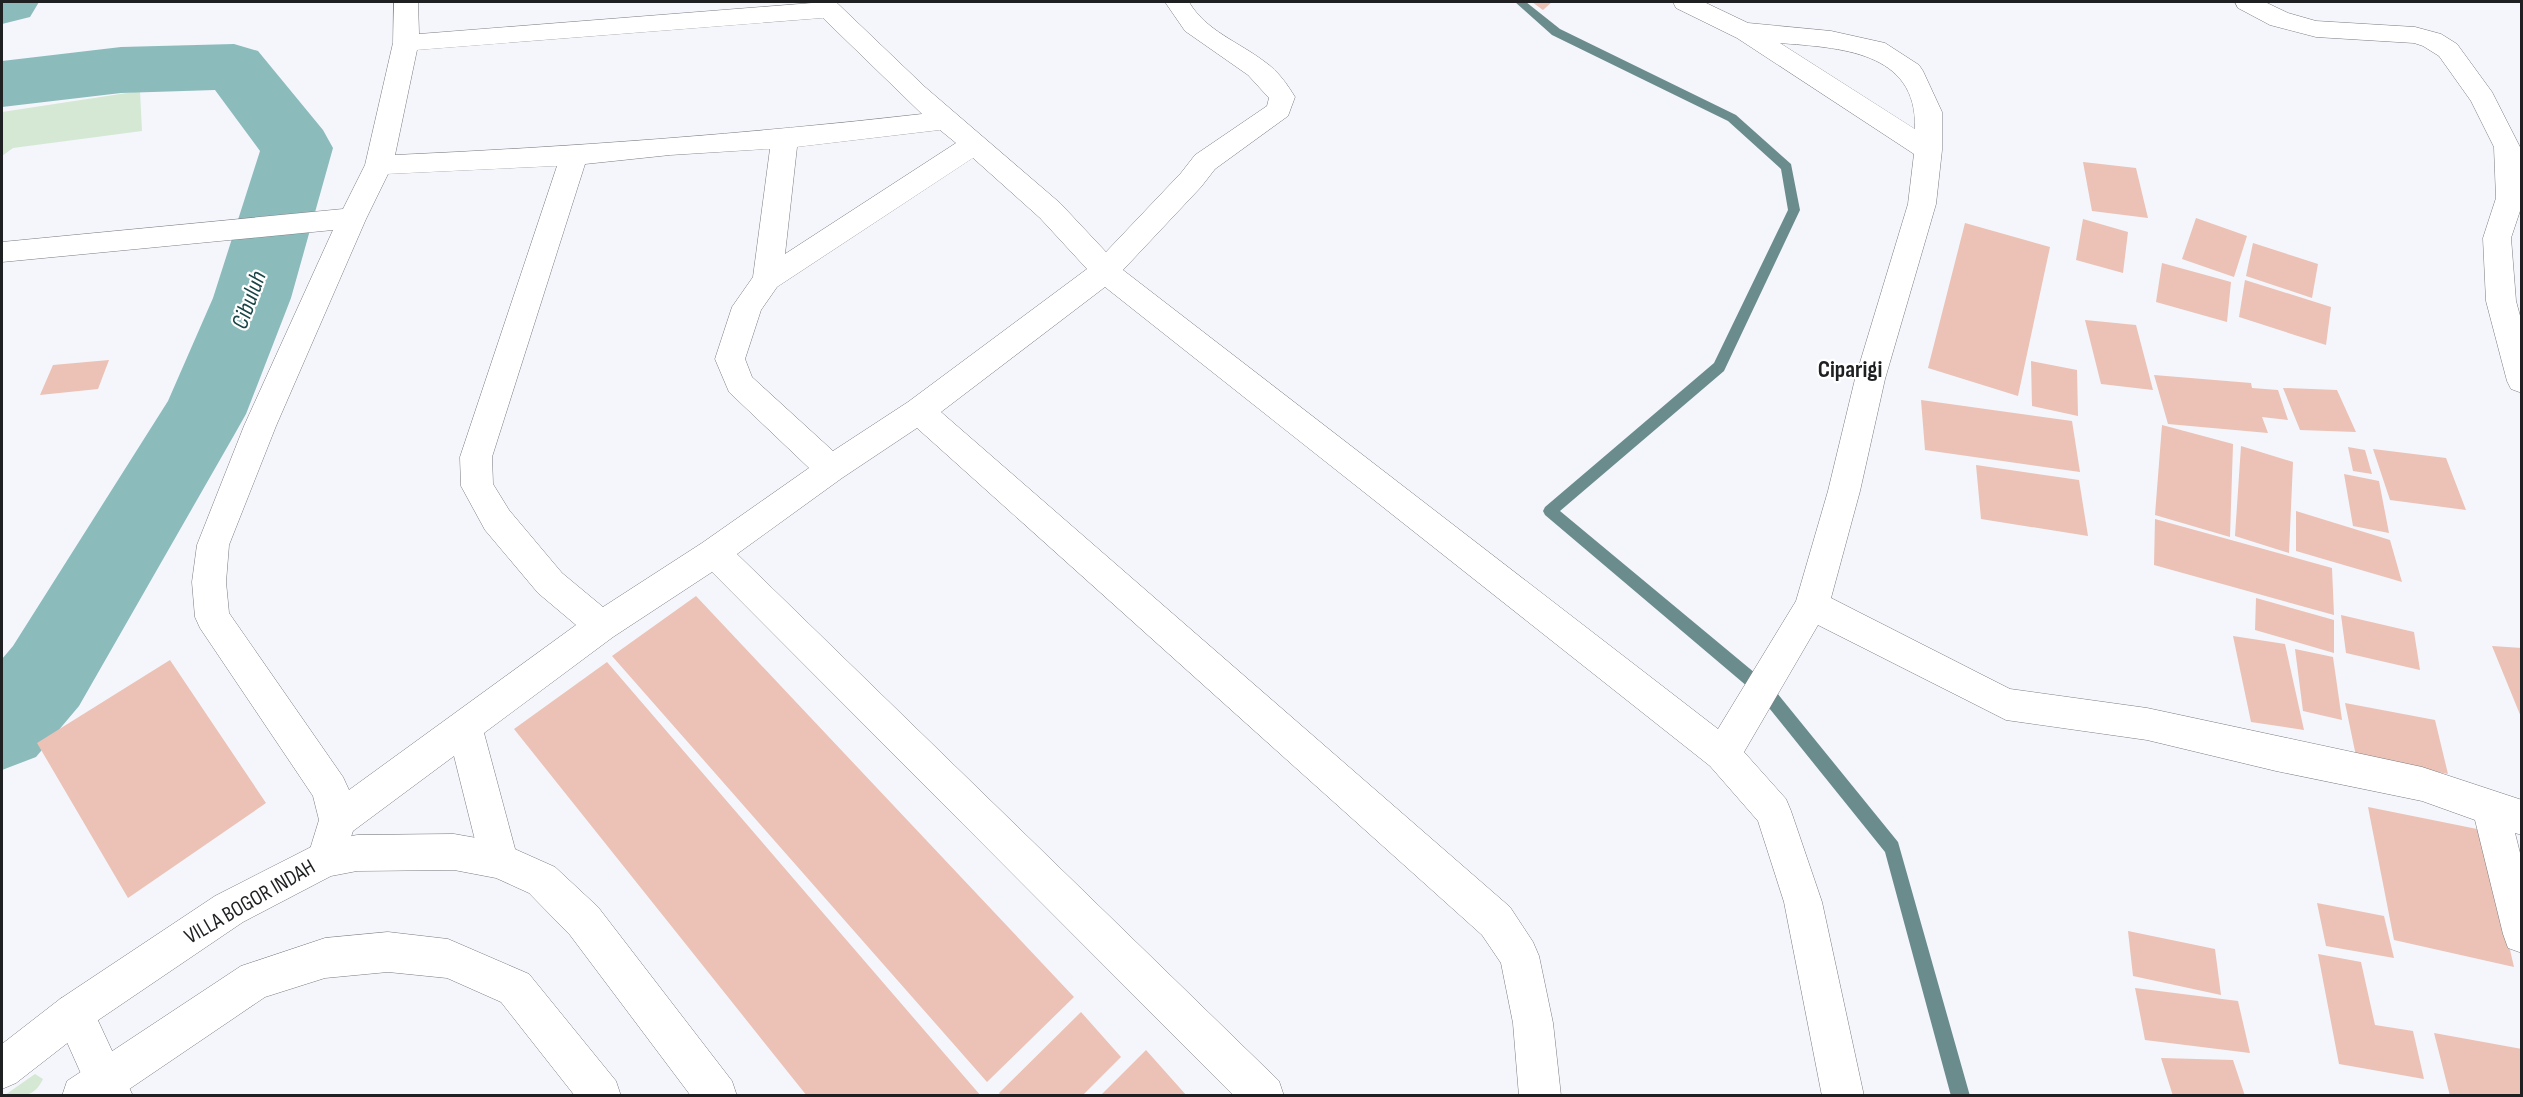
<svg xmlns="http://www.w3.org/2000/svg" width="2523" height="1097" font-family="'Sofia Sans Condensed',sans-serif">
<rect width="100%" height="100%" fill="#f4f6fc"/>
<path fill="#d4e8d4" d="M140,91l2,40 -129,17 -11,8v-44z
M35,1074l8,5c-9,18 -18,17 -38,16z"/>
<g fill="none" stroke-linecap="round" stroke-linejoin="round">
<path fill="#6b8c8d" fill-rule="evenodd" d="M1515,2h11l34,27 176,86 55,49 9,46 -76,161 -164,140 213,177 125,154 72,254h-19l-66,-244 -124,-154 -216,-183 -2,-4 2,-4 169,-144 74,-153 -7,-41 -53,-48 -176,-86z"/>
<path fill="#8bbbbb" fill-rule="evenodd" d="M2,2h37l-9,15 -28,7z
M234,44l24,7 65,79 10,18 -42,150 -45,116 -13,23 -154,269 -43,51 -34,13v-111l11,-13 155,-245 45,-103 47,-147 -45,-61 -94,3 -119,14v-46l119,-14z"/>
</g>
<path fill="#ebc2b5" d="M1532,2h20l-9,8z
M2083,162l53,6 12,50 -56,-7z
M2196,218l51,18 -13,41 -52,-18z
M2083,219l45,13 -5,41 -47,-13z
M1965,223l85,24 -32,149 -90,-28z
M2253,243l65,21 -6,34 -66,-22z
M2162,263l69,19 -4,40 -71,-20z
M2245,280l86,27 -5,38 -87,-28z
M2085,320l51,5 17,65 -52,-6z
M109,360l-11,29 -58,6 13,-30z
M2031,361l46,9 1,46 -46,-10z
M2154,375l97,8 1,5 26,2 10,30 -26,-3 6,16 -100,-9z
M2283,388l54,2 19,42 -56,-2z
M1921,400l151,21 8,51 -155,-22z
M2162,425l71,19 -3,93 -75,-22z
M2241,446l52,16 -4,91 -54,-17z
M2348,447l17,3 7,24 -19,-3z
M2373,449l73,9 20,52 -76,-10z
M1976,465l103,15 9,56 -107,-17z
M2344,474l35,7 10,52 -36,-7z
M2296,511l94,29 12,42 -106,-31z
M2155,519l177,49 2,47 -180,-50z
M696,596l378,401 -87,85 -375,-426z
M2256,598l78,22v33l-79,-23z
M2341,615l73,17 6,38 -74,-17z
M2233,636l52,8 19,86 -53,-8z
M2492,646l30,2v69h-1z
M2295,649l38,8 9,63 -39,-9z
M170,660l96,143 -138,95 -91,-155z
M607,662l223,259 151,175h-174l-293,-367z
M2345,703l90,17 13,54 -92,-18z
M2368,807l114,23 32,137 -120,-27z
M2317,903l67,13 10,42 -68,-12z
M2128,931l87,18 6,46 -88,-19z
M2318,954l43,8 14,63 38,6 11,48 -85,-15z
M2135,988l103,13 12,52 -105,-13z
M1081,1012l40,45 -39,39h-81l-2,-3z
M2434,1033l88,16v47h-72z
M1146,1050l41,46h-87z
M2161,1058l72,2 12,36h-72z"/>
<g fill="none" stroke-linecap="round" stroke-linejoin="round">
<g stroke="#7b7c81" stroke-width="1">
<path id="minor" d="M394,2h24l1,32 393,-31v-1h24l89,85 135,116 46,49 75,-79 14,-18 72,-49 2,-8 -21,-23 -63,-44 -20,-29h24c17,29 50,40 76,60 13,9 22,22 30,35l-7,19 -73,53 -14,18 -78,83 595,459 78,-128 32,-110 27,-112 53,-175 6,-50 -177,-116 -61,-30 -3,-6h31l44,21 83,8 54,12 34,22 4,6 19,41v38l-6,54 -51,175 -25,112 -29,107 179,91 137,19 275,59 100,33v35l-7,-2 7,28v92l-14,-5 -5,-14 -28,-114 -53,-19 -146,-30 -129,-31 -141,-20 -188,-95 -74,127 42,47 5,12 31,91 42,194h-42l-38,-194 -26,-81 -48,-55 -605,-479 -164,125 569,495 23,35 6,14 14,67 8,73h-42l-6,-73 -12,-60 -19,-28 -565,-507 -75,50 -105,76 542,527 5,15h-50l-522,-524 -99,65 -129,96 34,127 -6,13 -13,5 -13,-5 -6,-13 -26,-104 -101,75 -14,41 -13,5 -13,-5 -6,-13 12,-39 -6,-24 -113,-168 -5,-11 -3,-35 5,-37 47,-119 89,-196 -331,32v-20l341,-33 22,-44 28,-122zM823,18l99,96c-175,20 -351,33 -527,41l22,-105zM1780,43c58,5 138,7 135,86zM940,130l16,13 -171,111 12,-107zM770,149l-17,128 -21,30 -17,52 14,33 80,76 -107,75 -99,64 -41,-34 -53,-63 -16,-26 -1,-27 93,-293 85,-9zM973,158l67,60 47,51 -179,133 -75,49 -81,-74 -7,-18 16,-49 16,-23zM557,166l-97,291 1,29 24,44 53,63 38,32 -227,165 -6,-13 -114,-164 -3,-31 3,-37 47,-119 90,-207 22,-45z
M2235,2h30l23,11 28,8 99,6 26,7 16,10 35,48 28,55 2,58 -11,33 5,63 6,22v70l-11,-4 -4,-8 -21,-80 -3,-63 13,-40 -2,-51 -23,-46 -32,-45 -16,-10 -9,-3 -98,-6 -46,-12 -32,-17z
M74,993l14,6 45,97h-42l-37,-83 6,-14z"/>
</g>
<g stroke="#7b7c81" stroke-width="1">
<path id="tertiary" d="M454,834l45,8 56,25 43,40 134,174 5,15h-46l-121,-161 -41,-42 -33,-15 -42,-8 -97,1 -26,5 -88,46 -155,105 -72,56 -14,6v-45l58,-45 155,-103 98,-50 13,-5 31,-6z
M388,932l60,7 81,35 87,107 5,15h-46l-74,-94 -54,-24 -59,-6 -63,6 -60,19 -146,99h-57l5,-15 174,-115 84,-28z"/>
</g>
<use href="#minor" fill="#fff" fill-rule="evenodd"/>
<use href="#tertiary" fill="#fff" fill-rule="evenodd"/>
</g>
<g text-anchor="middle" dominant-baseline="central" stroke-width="4.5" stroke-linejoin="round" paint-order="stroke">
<g font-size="22" fill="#1f2022" stroke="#fff">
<text transform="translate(250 902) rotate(-30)">VILLA BOGOR INDAH</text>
</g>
<g font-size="24" font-style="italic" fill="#194546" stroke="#fff">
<text transform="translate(249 300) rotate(-70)">Cibuluh</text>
</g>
<g font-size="24" font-weight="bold" fill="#1f2022" stroke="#fff">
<text x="1850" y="369">Ciparigi</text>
</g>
</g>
<rect width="2523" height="1097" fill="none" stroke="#1f2022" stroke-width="6"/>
</svg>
